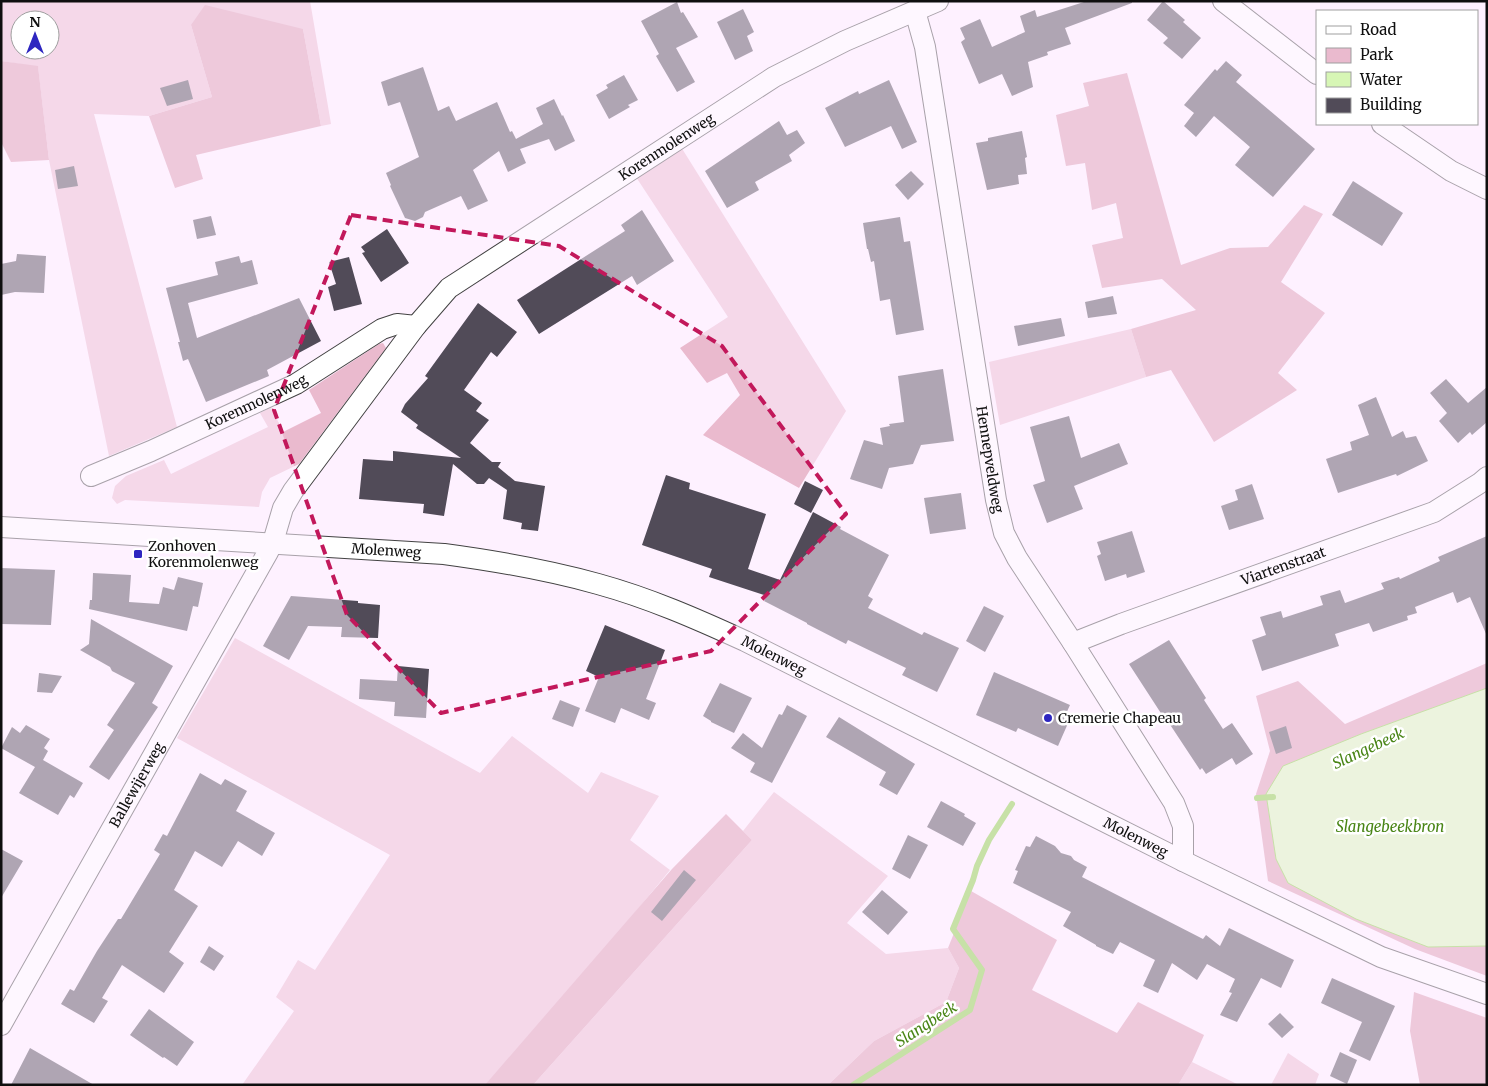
<svg xmlns="http://www.w3.org/2000/svg" width="1488" height="1086" font-family="Merriweather,serif">
<rect width="100%" height="100%" fill="#fef1ff"/>
<path fill="#eabace" fill-rule="evenodd" d="M1,1h309l21,123 -10,2 -18,-97 -112,-4 21,72 -63,19 -55,-2 83,313 -68,29 -60,-296 -11,-93 -37,-6zM20,20h30v30h-30z
M681,147l165,264 -47,77 -96,-53 37,-40 -13,-22 -20,10 -27,-35 48,-31 -92,-140z
M1131,329l15,48 -146,48 -11,-63z
M383,343l3,5 -87,116 -29,14 -8,14 -3,15 -134,-7 -8,4 -5,-6 3,-12 11,-10 38,-16 7,14 97,-47 -8,-14 11,-6 12,25 38,-19 -12,-23 70,-46z
M235,638l245,135 32,-37 76,57 13,-21 58,24 -29,44 40,30 -177,215h-251l52,-74 -18,-14 22,-37 17,10 75,-115 -213,-117z
M774,792l114,84 -41,47 39,31 62,-6 11,20 -13,34 -72,39 -46,44h-295l219,-245 -9,-9z
M1288,1053l31,21 -4,11h-44z
M1192,1062l47,23h-61z"/>
<path fill="#db99b0" d="M205,5l98,24 18,97 -125,29 7,24 -28,9 -26,-72 63,-19 -21,-72z
M1,61l37,5 11,94 -38,2 -10,-20z
M1127,73l54,192 49,-17 38,-1 36,-42 19,9 -42,68 44,31 -47,60 19,17 -83,52 -43,-72 -25,7 -15,-48 65,-19 -34,-31 -60,9 -10,-43 31,-7 -7,-35 -24,7 -7,-47 -19,3 -10,-51 33,-9 -6,-23z
M1487,663l-1,26 -125,45 67,213 59,-1v30l-72,-27 -147,-68 -12,-87 14,-43 -14,-55 42,-15 47,43z
M726,814l26,26 -219,245h-48l187,-216z
M971,891l86,49 -25,50 85,43 21,-31 66,33 -12,27 -14,23h-350l46,-44 72,-39 13,-34 -11,-20z
M1414,992l73,26v67h-67l-10,-54z"/>
<path fill="#d7f6b5" stroke="#85ce3c" d="M1487,688v258l-59,1 -72,-28 -68,-36 -12,-24 -10,-65 17,-28 78,-32z"/>
<g fill="none" stroke-linecap="round" stroke-linejoin="round">
<path stroke="#85ce3c" stroke-width="6" d="M1257,798l16,-1
M853,1085l117,-75 12,-40 -29,-41 20,-49 4,-14 12,-26 23,-36"/>
</g>
<path fill="#514b58" d="M1087,1h45v2l-67,25 6,16 -24,8 1,3 -20,7 5,25 -21,9 -10,-22 -23,10 -18,-42 4,-3 -5,-11 20,-9 12,28 33,-15 -5,-16 15,-6 2,7z
M1163,1l22,19 -2,2 18,16 -19,21 -19,-16 5,-5 -21,-18z
M677,2l4,11 2,-1 15,25 -22,11 19,34 -18,10 -21,-36 3,-2 -18,-33z
M743,9l11,23 -7,4 6,15 -18,9 -18,-38z
M1226,61l16,14 -6,7 79,67 -42,48 -38,-32 15,-18 -36,-31 -18,21 -12,-11 10,-13 -10,-8 31,-36 2,2z
M423,67l15,44 11,-5 7,15 41,-19 13,30 2,-1 4,8 27,-15 -7,-16 18,-9 8,17 1,-1 12,26 -20,10 -6,-12 -29,10 6,14 -18,9 -9,-21 -26,19 15,31 -20,9 -7,-14 -36,16 -2,5 -8,4 -10,-3 -15,-32 1,-1 -5,-12 33,-16 -19,-55 -12,4 -7,-24z
M624,75l14,25 -10,5 2,2 -21,12 -13,-24 12,-7 -2,-3z
M188,80l5,19 -26,7 -7,-18z
M889,80l28,62 -15,7 -11,-23 -46,21 -20,-39 33,-17 1,3z
M779,121l8,14 10,-5 8,13 -16,12 3,6 -37,21 4,8 -32,18 -22,-37z
M1022,131l5,26 -2,1 2,16 -9,1 1,9 -32,6 -11,-47 12,-2v-3z
M74,166l4,20 -20,3 -3,-19z
M911,171l13,13 -16,16 -13,-15z
M1353,181l50,32 -21,33 -50,-31z
M642,210l32,51 -37,24 -5,-9 -93,58 -22,-34 108,-69 -4,-6z
M211,216l5,19 -19,4 -4,-19z
M900,217l4,25 6,-1 14,89 -28,5 -6,-36 -10,2 -6,-40 -3,1 -3,-13h-1l-4,-26z
M387,229l22,34 -28,19 -19,-29 3,-1 -4,-5z
M17,254l29,2 -2,37 -29,-1 -14,3v-31l15,-3z
M239,256l2,7 11,-3 6,24 -70,19 9,35 102,-40 22,43 -54,29 2,6 -63,26 -18,-43 -5,2 -5,-19h2l-14,-54 52,-13 -3,-13z
M349,257l13,47 -28,7 -6,-24 8,-3 -7,-22z
M1113,296l4,18 -29,4 -3,-16z
M478,303l39,29 -20,25 -6,-5 -27,38 18,13 -6,8 13,9 -19,23 22,19h9l-3,5 17,14 30,5 -7,45 -17,-2 1,-6 -19,-4 4,-29 -18,-12 -5,6h-7l-24,-20 -9,52 -21,-3 1,-9 -65,-5 4,-40 30,2v-10l68,7 -45,-30 2,-3 -17,-13 4,-8 23,-26 -3,-2z
M1061,318l4,18 -47,10 -4,-20z
M943,369l11,72 -33,4 -8,19 -24,4 -7,21 -32,-10 14,-39 19,5 -3,-17 10,-2 -1,-2 15,-2 -6,-46z
M1446,379l22,24 19,-16v35l-15,13 -2,-3 -12,11 -19,-22 8,-8 -17,-20z
M1376,397l16,40 11,-6 3,7 10,-2 12,25 -31,15 -1,-2 -58,19 -12,-34 26,-9 -2,-8 19,-7 -11,-30z
M1069,416l12,42 38,-15 9,21 -54,22 9,23 -36,14 -14,-38 12,-4 -15,-54z
M666,475l24,8 -1,6 77,25 -18,55 32,11 33,-68 28,15 -1,2 49,26 -21,41 5,3 -5,9 54,27 2,-3 35,16 -22,44 -35,-17 4,-7 -58,-28 -2,4 -39,-20v-1l-43,-22 3,-5 -58,-19 3,-8 -70,-24z
M805,481l18,9 -12,23 -17,-9z
M1252,484l12,35 -35,11 -8,-24 17,-6 -3,-10z
M961,493l5,36 -36,5 -6,-36z
M1132,531l13,41 -18,6 -1,-4 -21,7 -8,-25 4,-2 -4,-12z
M1487,536v100l-17,-39 -13,6 -4,-11 -38,15 2,6 -10,3 1,4 -35,12 -4,-9 -34,11 4,12 -77,25 -10,-31 14,-5 -6,-18 21,-6 2,7 40,-13 -3,-9 20,-6 5,13 39,-14 -3,-6 18,-6 1,2 40,-18 -2,-4z
M1,568l54,2 -4,55 -50,-1z
M93,573l38,2 -2,27 30,2 4,-17 11,3 4,-13 25,6 -5,24 -5,-1 -6,25 -98,-22 1,-9h2z
M291,596l67,5v2l22,2 -2,33 -37,-1 1,-10 -34,-1 -19,34 -26,-14z
M984,606l20,10 -19,36 -19,-11z
M91,619l82,47 -21,37 6,4 -49,73 -20,-13 25,-37 -7,-5 28,-42 -23,-12 -2,-4 -30,-17 9,-6z
M605,625l60,25 -19,49 10,4 -7,17 -28,-12 -6,15 -30,-12 14,-34 -13,-6z
M1169,640l37,58 -2,2 19,29 9,-6 21,31 -17,11 -4,-7 -26,16 -4,-6 -2,2 -33,-50 -1,1 -37,-57z
M398,666l31,3 -3,49 -32,-2 1,-14 -36,-3 1,-20 37,2z
M994,672l76,33 -6,13 5,3 -11,25 -40,-18 -2,4 -40,-17z
M39,673l23,3 -10,17 -15,-1z
M720,683l32,15 -18,35 -23,-11v-1l-8,-5z
M560,700l20,8 -7,19 -21,-8z
M787,705l20,11 -35,67 -22,-11 5,-9 -24,-15 12,-15 19,15 17,-34 3,1z
M839,717l76,47 -18,31 -18,-10 7,-13 -60,-35z
M26,725l24,14 -6,9 4,3 -5,9 40,23 -9,15 -4,-3 -12,20 -39,-22 16,-26 -34,-19 11,-21 8,6z
M1286,726l6,22 -16,6 -7,-22z
M200,773l21,12 4,-6 22,12 -11,20 39,22 -13,23 -24,-15 -16,26 -27,-16 -21,39 24,16 -29,46 15,11 -20,30 -42,-28 -20,33 6,3 -14,22 -33,-19 9,-15 4,2 23,-40 21,-32h3l39,-65 -6,-4 9,-16 4,2z
M941,801l24,13 -1,2 12,7 -13,23 -36,-19z
M908,835l20,10 -18,34 -18,-10z
M1036,836l19,10 6,7 10,3 3,4 13,7 -5,10 121,62 3,-4 14,11 9,-18 65,32 -13,28 -20,-10 -24,44 -17,-7 12,-22 -3,-1 6,-13 -28,-15 -10,16 -25,-17 -14,30 -15,-7 12,-26 -35,-18 -7,12 -17,-8v-1l-33,-19 8,-14 -58,-29 5,-12 -3,-1 11,-24 4,1z
M1,849l22,12 -22,37z
M684,870l12,10 -34,41 -11,-9z
M882,890l26,22 -20,23 -26,-23z
M209,946l15,10 -10,15 -14,-9z
M1332,978l63,28 -25,55 -21,-10 13,-29 -41,-19z
M149,1009l45,33 -17,24 -13,-9 -1,1 -33,-23z
M1280,1013l14,14 -12,11 -14,-14z
M30,1048l64,37h-83z
M1340,1052l17,8 -10,24 -17,-8z"/>
<g fill="none" stroke-linecap="round" stroke-linejoin="round">
<g stroke="#424242" stroke-width="22">
<g id="minor">
<path d="M1223,1l94,73"/>
<path id="s1" d="M915,11l10,36 71,453 8,33 13,25 56,85 101,160 9,23v35"/>
<path d="M1382,124l69,47 36,18"/>
<path id="s2" d="M91,476l60,-25 145,-67 86,-55 15,-5 19,2"/>
<path id="s3" d="M1,527l443,27c52,7 104,16 154,30 51,14 99,35 147,57l438,220 198,96 106,37"/>
<path id="s4" d="M1073,643l48,-19 313,-112 46,-29 7,-6"/>
<path id="s5" d="M1,1025l267,-473 5,-10 10,-34 10,-17 123,-165 33,-38 325,-211 71,-36 93,-40"/>
</g>
</g>
<use href="#minor" stroke="#fff" stroke-width="20"/>
</g>
<path d="M0 0H1488V1086H0ZM351,215l208,31 163,100 124,168 -135,137 -270,62 -94,-98 -73,-205z" fill="#fef1ff" fill-opacity=".55" fill-rule="evenodd"/>
<path fill="none" stroke="#c2185b" stroke-width="4" stroke-dasharray="10 6" stroke-linejoin="round" d="M351,215l208,31 163,100 124,168 -135,137 -270,62 -94,-98 -73,-205z"/>
<g fill="#2e26c0" stroke="#fff" stroke-width="2">
<rect x="133" y="549" width="10" height="10" rx="2.5"/>
<circle cx="1048" cy="718" r="5"/>
</g>
<g text-anchor="middle" dominant-baseline="central" stroke-width="5" stroke-linejoin="round" paint-order="stroke">
<g font-size="14" fill="#0f0f0f" stroke="#fff">
<text stroke="none"><textPath href="#s5" startOffset="1125">Korenmolenweg</textPath></text>
<text stroke="none"><textPath href="#s2" startOffset="181">Korenmolenweg</textPath></text>
<text stroke="none"><textPath href="#s1" startOffset="455">Hennepveldweg</textPath></text>
<text stroke="none"><textPath href="#s3" startOffset="386">Molenweg</textPath></text>
<text stroke="none"><textPath href="#s4" startOffset="224">Viartenstraat</textPath></text>
<text stroke="none"><textPath href="#s3" startOffset="791">Molenweg</textPath></text>
<text stroke="none"><textPath href="#s5" startOffset="276">Ballewijerweg</textPath></text>
<text stroke="none"><textPath href="#s3" startOffset="1196">Molenweg</textPath></text>
</g>
<g font-size="14" fill="#0f0f0f" stroke="#fff" text-anchor="start">
<text x="148" y="546">Zonhoven<tspan x="148" dy="16">Korenmolenweg</tspan></text>
<text x="1058" y="718">Cremerie Chapeau</text>
</g>
<g font-size="15" font-style="italic" fill="#498516" stroke="#fff">
<text transform="translate(1368 748) rotate(-25)">Slangebeek</text>
<text x="1390" y="826">Slangebeekbron</text>
<text transform="translate(926 1024) rotate(-33)">Slangbeek</text>
</g>
</g>
<rect width="1488" height="1086" fill="none" stroke="#0f0f0f" stroke-width="5"/>
<rect x="1316" y="10" width="162" height="115" fill="#ffffff" stroke="#9f9f9f"/>
<rect x="1326" y="26" width="25" height="8" fill="#ffffff" stroke="#9f9f9f"/>
<text x="1360" y="35" font-size="15" fill="#0f0f0f">Road</text>
<rect x="1326" y="48" width="25" height="15" fill="#eabace" stroke="#9f9f9f"/>
<text x="1360" y="60" font-size="15" fill="#0f0f0f">Park</text>
<rect x="1326" y="72" width="25" height="15" fill="#d7f6b5" stroke="#9f9f9f"/>
<text x="1360" y="85" font-size="15" fill="#0f0f0f">Water</text>
<rect x="1326" y="98" width="25" height="15" fill="#514b58" stroke="#9f9f9f"/>
<text x="1360" y="110" font-size="15" fill="#0f0f0f">Building</text>
<g transform="translate(35 35)"><circle r="24" fill="#ffffff" stroke="#9f9f9f"/>
<path d="M0-4L9 19L0 12L-9 19Z" fill="#2e26c0"/>
<text y="-8" font-size="14" font-weight="bold" text-anchor="middle" fill="#0f0f0f">N</text>
</g>
</svg>
